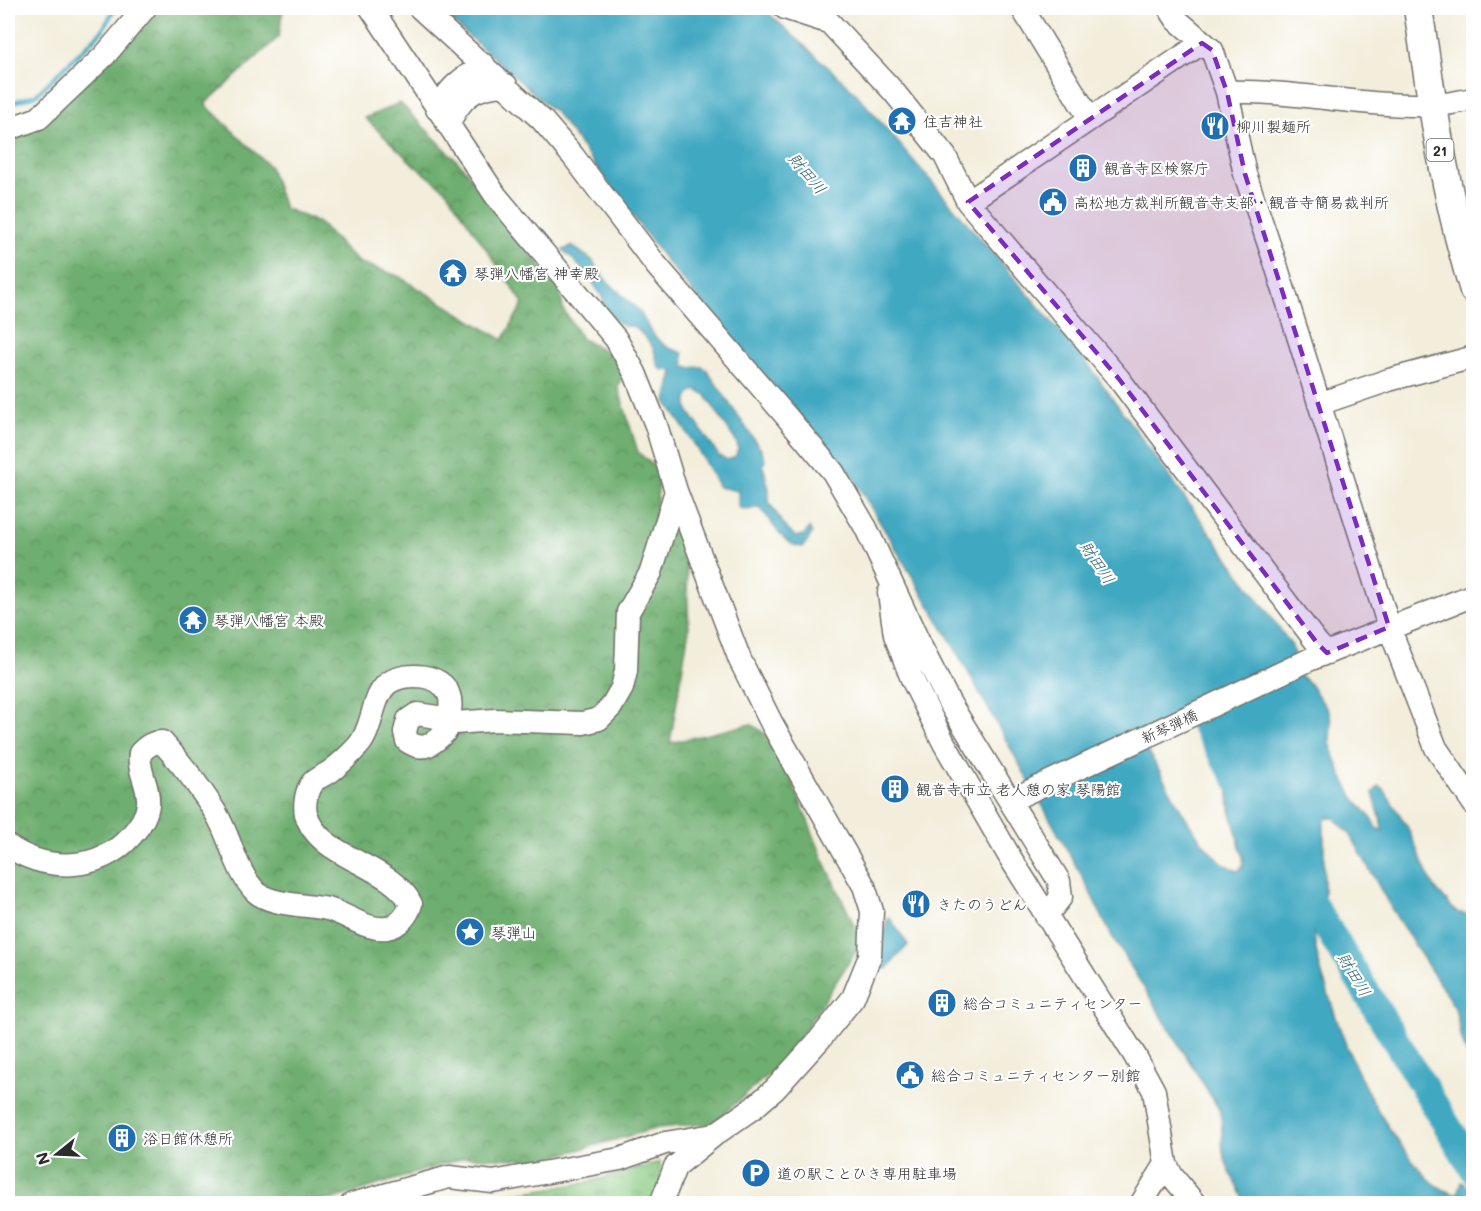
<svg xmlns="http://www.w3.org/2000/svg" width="1481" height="1211" font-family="Mali,'Klee One',sans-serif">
<defs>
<pattern id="forest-crowns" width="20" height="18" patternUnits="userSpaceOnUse" patternTransform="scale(1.5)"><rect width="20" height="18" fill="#6eae6f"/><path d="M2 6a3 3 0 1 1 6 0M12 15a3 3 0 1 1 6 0" fill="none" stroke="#5b8e5b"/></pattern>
<pattern id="park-tufts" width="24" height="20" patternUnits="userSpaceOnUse" patternTransform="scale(1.5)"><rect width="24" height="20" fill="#89ca81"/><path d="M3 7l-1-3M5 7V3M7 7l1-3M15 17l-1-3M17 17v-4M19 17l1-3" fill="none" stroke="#70a46a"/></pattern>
</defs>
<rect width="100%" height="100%" fill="#fff"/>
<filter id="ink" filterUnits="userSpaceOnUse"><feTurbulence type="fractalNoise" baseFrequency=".0167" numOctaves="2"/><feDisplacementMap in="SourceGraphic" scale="12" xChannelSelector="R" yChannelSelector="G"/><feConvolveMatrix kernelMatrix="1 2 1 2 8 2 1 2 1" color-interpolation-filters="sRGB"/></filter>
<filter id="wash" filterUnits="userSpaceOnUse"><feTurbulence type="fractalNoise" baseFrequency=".008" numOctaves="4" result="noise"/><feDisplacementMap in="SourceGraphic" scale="24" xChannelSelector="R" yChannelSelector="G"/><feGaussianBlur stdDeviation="1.35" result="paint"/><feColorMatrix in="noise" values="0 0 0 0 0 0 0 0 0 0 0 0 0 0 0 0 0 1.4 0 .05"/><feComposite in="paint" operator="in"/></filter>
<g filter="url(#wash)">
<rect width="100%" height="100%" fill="#f3eedc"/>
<path fill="url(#forest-crowns)" stroke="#4c6c4d" stroke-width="1.5" d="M133,8h150l-4,29 -74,67 65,63 14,41 35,15 39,39 40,14 105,64 20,-37 -77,-113 -30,-23 -51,-49 35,-15 63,64 26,35 71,87 3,20 19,30 32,16 10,16 -6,16 20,65 22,20 -6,54 31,9 4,94 -19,114 81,-19 25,17 46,115 40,86 -76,117 -73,64 -55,5 -116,32 -76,-3 -135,43 -73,4h-77l-63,-5v5h-110v-1071l1,-8 81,-66z"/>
<path fill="url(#park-tufts)" stroke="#5a7a56" stroke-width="1.5" d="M660,1162l1,28 -6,13 -209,1 139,-21z"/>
<path fill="#41a8c1" stroke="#366a76" stroke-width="1.5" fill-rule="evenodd" d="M437,8h326l91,83 233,272 205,283 6,28 12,10 19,28 2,9 -1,22 11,31 13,24 18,21 5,9 5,3 1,-3 -10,-35 6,-7 4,2 24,38 19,45 9,17 21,24 10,2 7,8v151l-11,-33 -7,-32 -64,-100 -41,-74 -17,-17 -7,1 -2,4v75c-2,12 -10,23 -10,35 1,23 9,46 16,67 18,59 44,114 83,162 12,14 23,29 43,33l2,-3 3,-9 12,8v13h-228c-7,-17 -19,-33 -22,-52 -2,-14 1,-28 -4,-42l-109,-176 -25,-51 -136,-244 -95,-159 -187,-217 -110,-148zM1209,715l17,41 4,53 13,48v9l-5,5c-39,-12 -72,-93 -94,-126z
M572,246l20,14 12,18 36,34 11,20 8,9 10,7 14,5 1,12 3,3 15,-1 4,2 56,82 3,9 -2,6 6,23 -1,12 18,27 10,9 8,-2 5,-7 3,5 -5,9 -5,5c-19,0 -31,-28 -43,-40l-12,3 -9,-3v-16l-19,-4 -24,-42 -29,-44 7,-29 -3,-2c-17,2 -11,-13 -18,-24 -3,-5 -14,-17 -20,-20 -3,-1 -6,1 -9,0 -4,-2 -11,-9 -14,-12 -5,-5 -4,-12 -7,-17 -10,-18 -24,-34 -39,-47zM695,390l10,4 32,49 1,6 -3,8 -7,3 -9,-4 -30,-44c-4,-10 -3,-16 6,-22z
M889,917l19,28 -22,24 -7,-3 8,-48z"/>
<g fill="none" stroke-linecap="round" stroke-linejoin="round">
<path stroke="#41a8c1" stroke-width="4.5" d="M8,96l6,6 22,-7 66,-64 13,-23"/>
<path stroke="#41a8c1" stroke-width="28" d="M1182,688l65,107
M1299,881l175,289"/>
</g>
</g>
<g filter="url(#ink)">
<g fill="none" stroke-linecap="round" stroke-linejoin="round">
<g stroke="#716f69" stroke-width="25">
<path id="minor" d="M420,8l122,112 31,36 83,109 131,152 46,55 33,56 55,119 28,55 110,179 2,16 -15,19
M785,8l43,14
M816,8l78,84 51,64 23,46 151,177 198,264 10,10
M1022,8l68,111
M1169,8l8,12 35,30 15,42 18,82 31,91 113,362 47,121 38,56
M1227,92c68,-2 136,15 205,13 14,0 28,-4 42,-6
M437,109c14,-23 24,-30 47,-44
M448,125c13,-28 26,-39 58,-40
M8,126h9l22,-8 66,-63 40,-47
M968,202l234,-159
M1319,404l70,-24 85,-23
M889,593l6,42 17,44 32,64 67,116 124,197 19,35 12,73 6,12 23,28
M455,723l40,-3 88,3 16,-4 12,-12 11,-19 4,-17 2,-59 23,-40 25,-81
M1011,800l300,-141 163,-64
M8,846c38,26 91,26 123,-10 8,-9 16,-20 17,-32 2,-18 -11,-33 -8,-51 7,-7 12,-11 22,-11 21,23 39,46 55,73 14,24 19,57 39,77 14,13 52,13 71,17 19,4 39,22 60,19 12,-2 21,-13 24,-24 -19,-40 -93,-45 -105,-90 -2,-9 0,-23 6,-31 4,-5 13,-8 19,-12 9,-7 19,-16 27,-25 16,-17 13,-52 32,-64 16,-10 52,-9 59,13 4,10 -1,26 -3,36 -13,13 -22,22 -39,10l-2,-9 3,-12 9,-6 20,3
M352,1204l97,-27 44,5 127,-23 45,-16 49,-8 39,-27 22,-19 45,-50 33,-41 17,-42 2,-45 -8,-25 -92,-162 -32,-64 -64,-169 -20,-66 -21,-52 -19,-34 -120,-143 -125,-188
M661,1204l14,-37 38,-31
M1141,1204l25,-40"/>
</g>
<g stroke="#716f69" stroke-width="31">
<path id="major" d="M1418,8c14,95 27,189 56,282"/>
</g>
<use href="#minor" stroke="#fff" stroke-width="22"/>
<use href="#major" stroke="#fff" stroke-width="28"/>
</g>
</g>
<path fill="#7b2cbf" fill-opacity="0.2" stroke="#7b2cbf" stroke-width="4.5" stroke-dasharray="12 8" stroke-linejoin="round" d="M1202,43l10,7 15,42 18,82 144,453 -62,26 -10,-10 -198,-264 -151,-177z"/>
<defs>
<g id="temple-disc" transform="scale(1.5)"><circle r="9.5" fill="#1f6fb2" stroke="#fff"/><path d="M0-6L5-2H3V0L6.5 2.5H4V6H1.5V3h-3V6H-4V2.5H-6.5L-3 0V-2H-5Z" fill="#fff"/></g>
<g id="restaurant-disc" transform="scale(1.5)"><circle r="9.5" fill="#1f6fb2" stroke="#fff"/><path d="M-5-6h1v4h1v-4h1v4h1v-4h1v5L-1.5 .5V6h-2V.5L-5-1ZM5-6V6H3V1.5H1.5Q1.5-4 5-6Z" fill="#fff"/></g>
<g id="building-disc" transform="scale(1.5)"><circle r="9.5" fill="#1f6fb2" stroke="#fff"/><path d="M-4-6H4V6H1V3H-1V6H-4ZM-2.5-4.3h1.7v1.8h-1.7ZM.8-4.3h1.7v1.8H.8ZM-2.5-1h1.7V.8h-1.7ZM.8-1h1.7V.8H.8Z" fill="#fff"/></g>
<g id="civic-disc" transform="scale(1.5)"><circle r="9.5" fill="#1f6fb2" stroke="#fff"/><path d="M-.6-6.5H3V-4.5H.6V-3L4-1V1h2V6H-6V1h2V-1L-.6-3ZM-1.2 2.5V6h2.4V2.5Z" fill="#fff"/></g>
<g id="sight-disc" transform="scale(1.5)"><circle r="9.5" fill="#1f6fb2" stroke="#fff"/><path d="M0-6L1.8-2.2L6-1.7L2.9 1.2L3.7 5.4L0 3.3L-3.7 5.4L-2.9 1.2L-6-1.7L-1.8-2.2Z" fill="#fff"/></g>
<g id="parking-disc" transform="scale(1.5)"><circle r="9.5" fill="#1f6fb2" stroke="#fff"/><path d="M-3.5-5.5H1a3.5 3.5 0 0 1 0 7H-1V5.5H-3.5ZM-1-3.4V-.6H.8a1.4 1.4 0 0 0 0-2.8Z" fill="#fff"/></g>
</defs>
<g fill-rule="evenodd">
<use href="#temple-disc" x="902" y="121"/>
<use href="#restaurant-disc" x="1215" y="126"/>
<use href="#building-disc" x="1083" y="168"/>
<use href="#civic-disc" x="1053" y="202"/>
<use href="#temple-disc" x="453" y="273"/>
<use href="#temple-disc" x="193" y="620"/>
<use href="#building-disc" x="895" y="789"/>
<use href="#restaurant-disc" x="916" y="904"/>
<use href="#sight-disc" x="470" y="932"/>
<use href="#building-disc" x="942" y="1003"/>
<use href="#civic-disc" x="910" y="1075"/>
<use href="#building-disc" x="122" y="1138"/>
<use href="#parking-disc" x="756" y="1173"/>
</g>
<g text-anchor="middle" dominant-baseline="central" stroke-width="4.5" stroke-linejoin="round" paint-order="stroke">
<rect fill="#fff" stroke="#6b6b6b" stroke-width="1.5" x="1426.5" y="139" width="27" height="22" rx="4.5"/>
<g font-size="14" font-weight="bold" fill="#2b2b2b">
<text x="1440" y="150">21</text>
</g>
<g font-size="15" fill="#2b2b2b" stroke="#fff" text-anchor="start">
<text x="923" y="121">住吉神社</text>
<text x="1236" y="126">柳川製麺所</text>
<text x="1104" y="168">観音寺区検察庁</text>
<text x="1074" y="202">高松地方裁判所観音寺支部・観音寺簡易裁判所</text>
<text x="474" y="273">琴弾八幡宮 神幸殿</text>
<text x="214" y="620">琴弾八幡宮 本殿</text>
<text x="916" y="789">観音寺市立 老人憩の家 琴陽館</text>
<text x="937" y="904">きたのうどん</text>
<text x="491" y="932">琴弾山</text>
<text x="963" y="1003">総合コミュニティセンター</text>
<text x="931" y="1075">総合コミュニティセンター別館</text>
<text x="143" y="1138">浴日館休憩所</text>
<text x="777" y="1173">道の駅ことひき専用駐車場</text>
</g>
<g font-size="15" fill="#2b2b2b" stroke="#fff">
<text transform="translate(1169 726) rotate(-25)">新琴弾橋</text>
</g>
<g font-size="16" font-style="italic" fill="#35636e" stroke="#fff">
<text transform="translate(808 173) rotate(50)">財田川</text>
<text transform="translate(1098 562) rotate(56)">財田川</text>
<text transform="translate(1355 974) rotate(59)">財田川</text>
</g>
</g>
<rect width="1481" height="1211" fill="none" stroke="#fff" stroke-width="30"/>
<g transform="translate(57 1154) rotate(252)" stroke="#ffffff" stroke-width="4.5" paint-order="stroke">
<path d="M0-4.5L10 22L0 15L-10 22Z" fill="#2b2b2b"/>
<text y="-9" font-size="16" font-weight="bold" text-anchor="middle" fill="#2b2b2b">N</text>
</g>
</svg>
